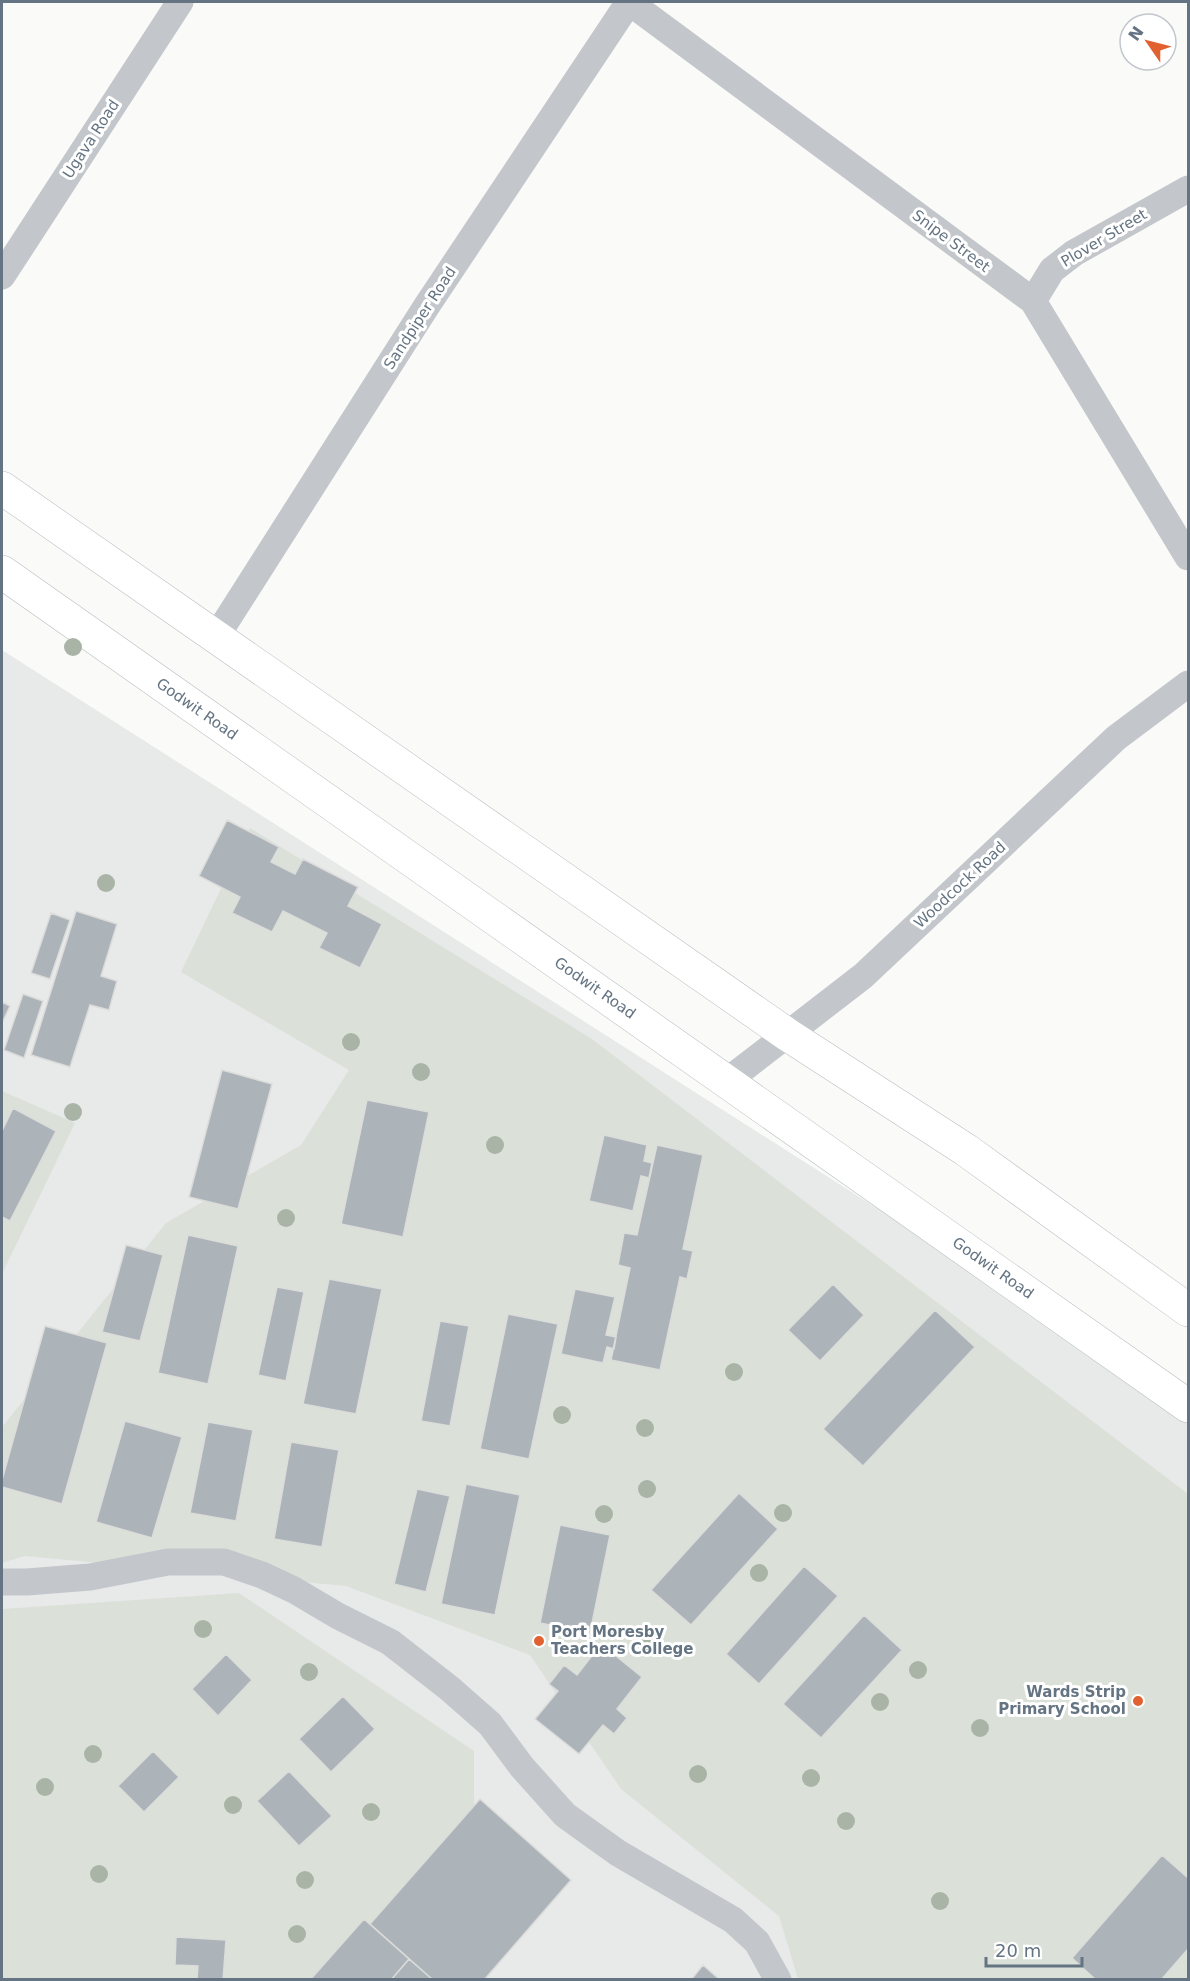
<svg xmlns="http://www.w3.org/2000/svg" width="1190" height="1981" font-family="'DejaVu Sans',sans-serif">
<rect width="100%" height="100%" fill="#fafaf8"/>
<path fill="#e8e9e9" d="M2,650l1022,652 164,121v556h-1186z"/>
<path fill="#dbe1d9" d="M250,828l342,211 596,455v485h-390l-19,-63 -158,-127 -91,-134 -184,-69 -321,-30 -23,7v-136l164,-204 135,-78 48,-75 -168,-98z
M2,1091l73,32 -73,151z
M239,1593l235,158v228l-472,1v-371z"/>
<path fill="#acb4ba" stroke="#dcdcda" stroke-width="1.5" d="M227,820l52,27 -8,15 24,12 8,-15 55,28 -10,19 34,18 -22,44 -41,-20 8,-15 -44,-22 -11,21 -40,-19 8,-16 -41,-21z
M76,911l41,13 -16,52 16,5 -8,29 -19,-5 -20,62 -39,-12z
M51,913l19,7 -20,59 -19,-6z
M23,994l20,7 -19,57 -20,-8z
M2,1002l8,4 -8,17z
M222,1070l50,14 -34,125 -49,-12z
M367,1100l62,12 -26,125 -62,-13z
M13,1108l43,23 -46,90 -8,-4v-86z
M604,1135l43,10 -3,16 8,2 -3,15 -8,-2 -8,35 -44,-10z
M657,1145l46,10 -20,94 10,2 -6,28 -7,-2 -20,93 -49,-10 19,-92 -12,-3 6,-32 13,2z
M188,1235l50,11 -30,138 -50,-11z
M126,1245l37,10 -23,86 -38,-9z
M329,1279l53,10 -26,125 -53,-10z
M833,1284l31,31 -44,46 -32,-31z
M277,1287l27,5 -18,89 -28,-6z
M575,1289l40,8 -9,38 10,2 -2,12 -7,-2 -4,16 -42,-9z
M935,1310l40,37 -112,119 -40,-37z
M508,1314l50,10 -29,135 -49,-10z
M440,1321l29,5 -19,100 -29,-5z
M45,1326l62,17 -45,161 -60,-17v-7z
M125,1421l57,16 -30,101 -56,-16z
M208,1422l45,8 -17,91 -46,-8z
M291,1442l48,8 -17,97 -48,-8z
M466,1484l54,11 -25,120 -54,-11z
M417,1489l33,7 -24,96 -32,-8z
M739,1493l39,36 -87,96 -40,-35z
M560,1525l50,10 -20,98 -50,-10z
M804,1566l34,30 -79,88 -33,-30z
M864,1615l38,35 -81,88 -38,-34z
M601,1644l41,33 -25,32 10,9 -13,16 -11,-9 -24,29 -44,-35 23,-28 -9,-7 15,-19 13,10z
M226,1654l26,26 -34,36 -26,-27z
M343,1696l32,33 -44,43 -32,-33z
M153,1751l26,26 -35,35 -26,-26z
M289,1771l43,45 -33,30 -42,-45z
M480,1799l91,81 -87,100h-51l-63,-56z
M1162,1855l26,23v71l-27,31h-65l-24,-22z
M364,1919l45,40 -18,21h-81z
M176,1937l50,3 -3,40h-26l1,-14 -23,-1z
M409,1959l24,21h-42z
M703,1965l17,15h-29z"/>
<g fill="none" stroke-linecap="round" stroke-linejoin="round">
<g stroke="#b8bdc2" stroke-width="34">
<path id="secondary" d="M2,488l786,547 178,115 222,160
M2,572l1186,834"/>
</g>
<path stroke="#c3c7cb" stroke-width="27" d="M629,2l404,299 155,256
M2,276l178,-274
M1033,301l19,-31 22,-17 114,-64
M216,637l210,-330 203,-305
M727,1081l136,-105 253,-238 72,-54
M2,1582h25l63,-5 78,-15h56l38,13 32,15 44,26 52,26 59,46 41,36 32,43 43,48 53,38 115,67 24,22 21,38"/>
<use href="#secondary" stroke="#fff" stroke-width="33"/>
</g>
<g fill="#a9b4a7">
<circle cx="73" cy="647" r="9"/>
<circle cx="106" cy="883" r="9"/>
<circle cx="351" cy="1042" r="9"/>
<circle cx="421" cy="1072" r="9"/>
<circle cx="73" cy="1112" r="9"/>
<circle cx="495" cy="1145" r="9"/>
<circle cx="286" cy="1218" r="9"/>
<circle cx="734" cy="1372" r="9"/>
<circle cx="562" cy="1415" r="9"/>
<circle cx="645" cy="1428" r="9"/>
<circle cx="647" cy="1489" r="9"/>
<circle cx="783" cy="1513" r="9"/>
<circle cx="604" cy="1514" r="9"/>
<circle cx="759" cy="1573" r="9"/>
<circle cx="203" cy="1629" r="9"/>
<circle cx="646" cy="1643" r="9"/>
<circle cx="918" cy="1670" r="9"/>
<circle cx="309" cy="1672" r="9"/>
<circle cx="880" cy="1702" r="9"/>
<circle cx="980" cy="1728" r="9"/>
<circle cx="93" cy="1754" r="9"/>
<circle cx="698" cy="1774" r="9"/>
<circle cx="811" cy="1778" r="9"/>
<circle cx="45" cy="1787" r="9"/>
<circle cx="233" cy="1805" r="9"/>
<circle cx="371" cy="1812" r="9"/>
<circle cx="846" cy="1821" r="9"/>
<circle cx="99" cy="1874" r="9"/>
<circle cx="305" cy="1880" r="9"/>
<circle cx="940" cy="1901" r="9"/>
<circle cx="297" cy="1934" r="9"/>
</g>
<g fill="#e16130" stroke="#fff" stroke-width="2">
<circle cx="539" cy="1641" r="6"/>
<circle cx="1138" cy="1701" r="6"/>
</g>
<g text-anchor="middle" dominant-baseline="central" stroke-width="6" stroke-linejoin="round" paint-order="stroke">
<g font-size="15" fill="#657482" stroke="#fff">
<text transform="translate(91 139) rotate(-57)">Ugava Road</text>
<text transform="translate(1104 238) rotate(-31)">Plover Street</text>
<text transform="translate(951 241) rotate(37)">Snipe Street</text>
<text transform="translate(420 318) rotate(-57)">Sandpiper Road</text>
<text transform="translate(197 709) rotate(35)">Godwit Road</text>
<text transform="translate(960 885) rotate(-43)">Woodcock Road</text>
<text transform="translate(595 988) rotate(35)">Godwit Road</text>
<text transform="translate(993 1268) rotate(35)">Godwit Road</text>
</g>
<g font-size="15" font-weight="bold" fill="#657482" stroke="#fff" text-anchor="start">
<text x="551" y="1632">Port Moresby<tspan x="551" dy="17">Teachers College</tspan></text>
<text x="1126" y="1692" text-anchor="end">Wards Strip<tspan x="1126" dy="17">Primary School</tspan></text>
</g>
</g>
<rect width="1190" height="1981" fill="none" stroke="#657482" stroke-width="6"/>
<g transform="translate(1148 42) rotate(305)"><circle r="28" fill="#ffffff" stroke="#c1c7cd" stroke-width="1.5"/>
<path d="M0-4.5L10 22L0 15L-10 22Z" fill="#e16130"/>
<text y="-9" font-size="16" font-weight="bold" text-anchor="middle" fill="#657482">N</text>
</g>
<path d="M986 1957v9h96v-9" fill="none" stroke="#657482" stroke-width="3"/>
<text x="995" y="1957" font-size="18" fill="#657482" stroke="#ffffff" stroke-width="4.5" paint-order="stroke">20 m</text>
</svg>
